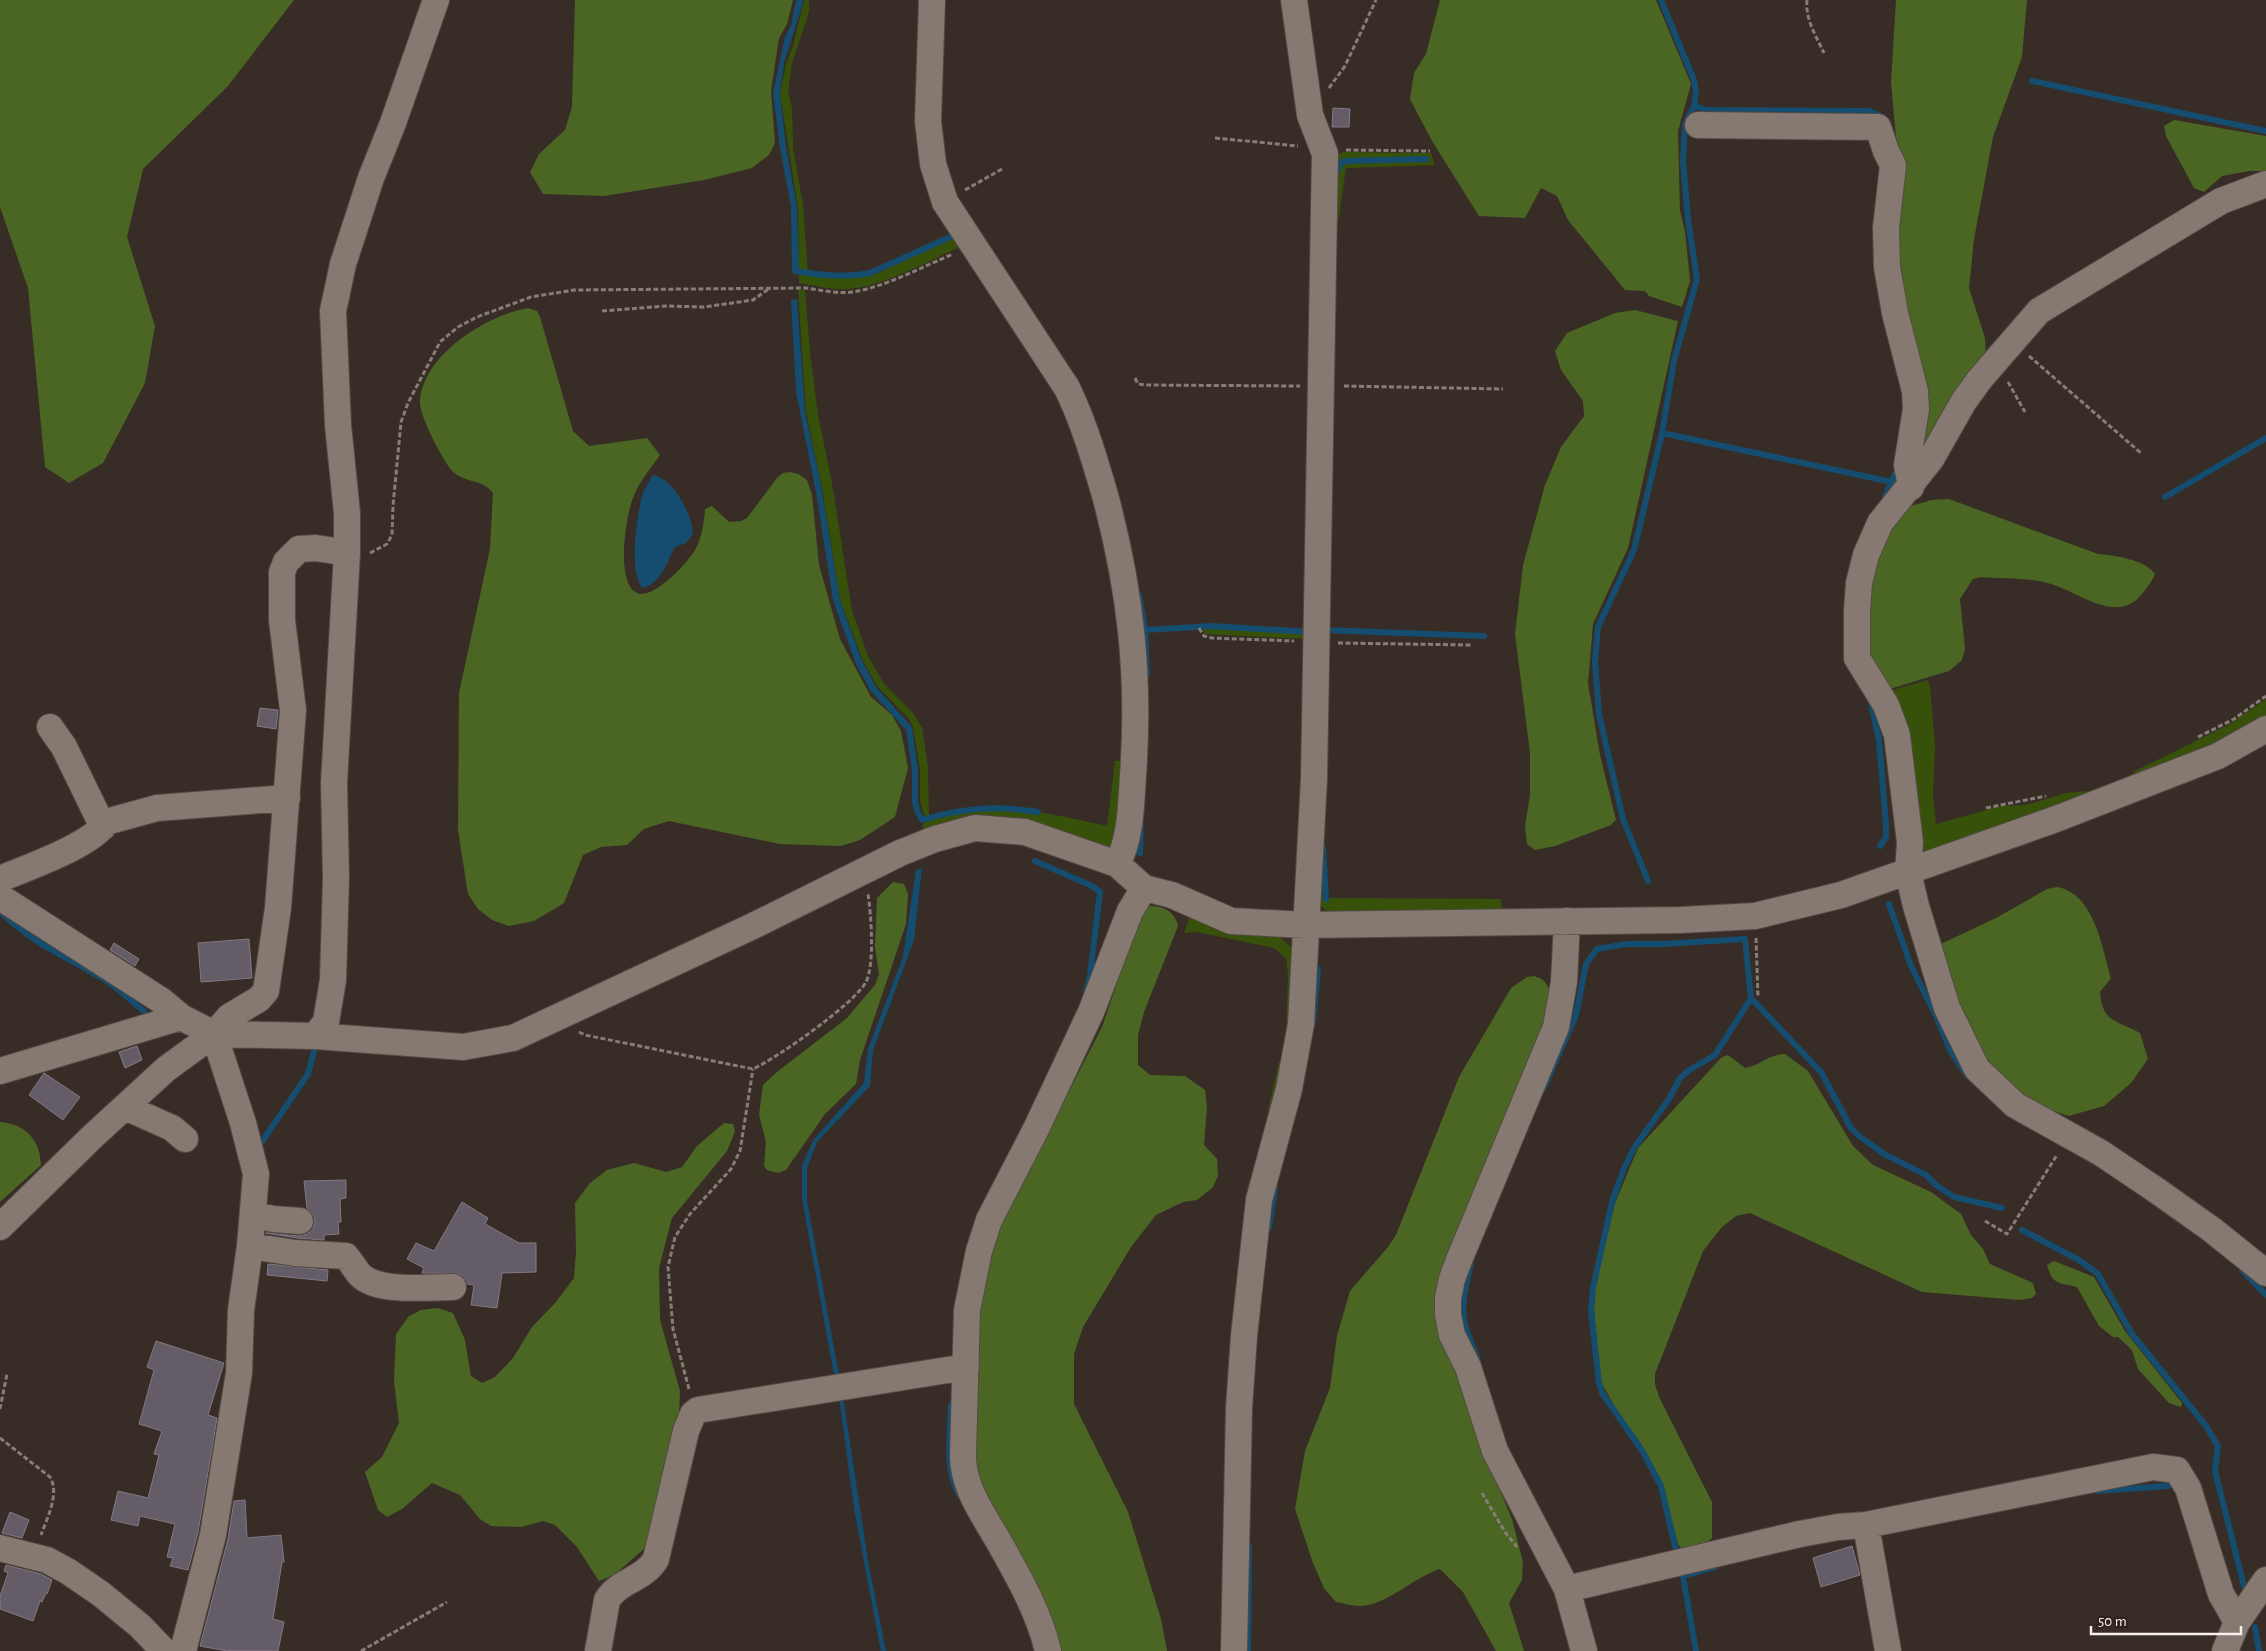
<svg xmlns="http://www.w3.org/2000/svg" width="2266" height="1651" font-family="'Alegreya Sans',sans-serif">
<rect width="100%" height="100%" fill="#382d26"/>
<path fill="#37510a" d="M804,0h5v12l-17,51 -4,28 4,17 1,39 10,58 5,70 16,3 47,-2 90,-41 1,11 -4,2c-32,14 -74,38 -109,41 -17,1 -33,-3 -50,-6l-1,-75 -18,-114 6,-30 7,-18z
M1343,152l88,1 3,12 -88,3 -12,81 4,-94z
M798,290h7l5,63 8,62 14,68 20,128 16,45 16,28 30,30 8,14 6,39 1,53c19,-4 38,-9 57,-10 41,-3 81,7 121,16l8,-65 14,-1 -17,90 -189,-18v-10l3,-2 -6,-19v-32l-7,-42 -4,-8 -32,-33 -14,-25 -23,-61 -18,-112 -16,-76z
M1201,624l111,5 -6,10 -101,-5z
M1927,680l3,6 5,59 -2,51 3,28 65,-18 25,-1 40,-12 20,-2 2,3 -172,63 -33,-164z
M2266,699v19l-31,17 -100,44 -2,-7 97,-48z
M1323,820l5,78 173,1 1,13 -173,1 -14,-12z
M1190,916l48,16 42,5 15,14 1,32 -10,54 2,-62 -2,-17 -12,-10 -77,-16 -13,1z
M1279,1062l11,2 -13,50 -9,-5z"/>
<path fill="#4b6623" d="M0,0h294l-66,86 -85,83 -16,68 28,89 -10,57 -42,80 -34,20 -24,-16 -17,-179 -28,-81z
M575,0h218l-6,24 -8,14 -8,53 4,52 -6,12 -17,13 -48,12 -100,16 -61,-2 -13,-22 9,-18 26,-24 7,-23z
M1440,0h216l35,84 -13,47 2,80 5,21 5,49 -8,26 -33,-11 -4,-5 -20,-1 -57,-70 -11,-24 -16,-8 -16,30 -46,-2 -47,-75 -22,-42 4,-26 12,-19z
M1896,0h131l-5,57 -29,80 -19,102 -5,49 16,50 1,20 -66,112 -22,-159v-151l-7,-78z
M2174,120l92,16v35h-17l-27,5 -18,16 -10,-4 -28,-52 -2,-10z
M528,308l9,3 3,6 33,114 16,15 58,-8 13,17c-9,13 -22,28 -27,43 -7,17 -18,85 4,95 16,7 50,-29 58,-43 7,-12 9,-28 10,-41l7,-3 17,16 12,-1 6,-3 30,-40 6,-5 7,-1 8,2 9,6 5,15 7,70 21,74 31,58 21,18 9,16 7,37 -13,49 -35,23 -19,6 -61,-2 -111,-23 -25,8 -17,16 -26,2 -18,8 -19,48 -30,18 -25,5 -17,-6 -14,-11 -10,-15 -10,-64 1,-137 31,-144 3,-56c-12,-16 -33,-9 -44,-26 -9,-13 -29,-50 -29,-65 2,-47 67,-87 108,-94z
M1635,310l43,11 -50,227 -35,76 -5,59 12,72 16,65 -5,5 -56,21 -20,4 -8,-6 -2,-18 5,-31v-42l-15,-119 8,-69 22,-80 16,-38 23,-31 -1,-15 -22,-31 -6,-19 12,-18 48,-20z
M1949,499l149,55c15,1 48,6 57,20 -3,8 -8,13 -13,20 -25,31 -61,-1 -91,-10 -21,-7 -48,-5 -70,-7l-8,2 -13,20 5,50 -3,11 -13,11 -66,20 -23,-57 4,-45 36,-80 32,-9z
M893,882l11,2 4,10 -2,30 -46,136 -4,24 -31,30 -39,56 -8,3 -11,-3 -3,-4 2,-24 -7,-27 4,-30 14,-13 70,-54 28,-33 4,-11 -4,-27 2,-49z
M2057,887c38,7 45,61 54,91l-11,14c2,31 17,28 40,41l8,26 -17,24 -27,23 -35,10 -19,-6 -39,-24 -23,-23 -50,-100v-17l5,-3 53,-25 51,-29z
M1149,906c14,0 26,5 29,20l-34,86 -6,23v30l12,10 35,1 20,14 2,17 -3,38 13,14 1,17 -5,11 -16,13 -14,2 -27,13 -25,32 -48,80 -9,27v50l54,108 33,107 6,32h-105l-13,-35 -73,-142 4,-170 16,-71 106,-206 39,-114z
M1534,976c26,6 14,41 10,58l-93,212 -16,51 44,142 33,80 11,43 -1,18 -13,23 15,48h-28l-33,-59 -23,-23c-27,8 -53,37 -81,37 -7,0 -16,-3 -23,-4l-12,-14 -11,-25 -18,-54 10,-58 25,-63 7,-52 13,-45 38,-44 8,-12 63,-158 52,-89 16,-11z
M1785,1054l23,17 45,75 20,19 58,27 30,22 10,21 12,14 7,15 43,19 3,11 -4,4 -12,2 -98,-8 -172,-79 -14,3 -14,11 -19,24 -48,123v11l5,14 52,103v36l-4,4 -25,9 -5,-7 -15,-59 -18,-35 -30,-43 -14,-25 -7,-72 1,-22 20,-85 23,-55 84,-91 6,-2 17,13c17,-3 21,-13 40,-14z
M0,1122c26,2 40,18 41,43l-41,37z
M724,1123l9,1 2,7 -8,20 -55,67 -13,50 1,52 20,71 -1,24 -27,127 -38,33 -15,6 -22,-34 -22,-22 -12,-4 -22,6 -30,-1 -11,-7 -20,-24 -28,-12 -30,26 -15,8 -9,-7 -13,-38 17,-15 17,-34 -5,-42 2,-47 13,-18 12,-6 17,-2 15,5 12,27 6,36 11,7 13,-6 18,-19 19,-31 24,-25 18,-24 2,-26 -1,-49 15,-20 17,-13 27,-7 32,9 16,-5 15,-21z
M2054,1261l40,16 31,54 57,72 -1,4 -12,-4 -31,-34 -6,-19 -14,-13h-5l-14,-11 -22,-39c-18,-5 -24,-1 -30,-22z"/>
<path fill="#144d6f" d="M796,0h7l-1,6 -18,57 -4,31 6,53 11,60 2,65h-7l-1,-65 -11,-59 -7,-55 12,-56 6,-12z
M797,299l8,113 15,68 20,121 22,60 14,26 36,40 6,43v31l2,10 5,8 -4,3 -6,-8 -3,-12v-32l-6,-40 -36,-40 -14,-26 -23,-64 -17,-108 -20,-100 -5,-92z
M653,475c20,3 40,40 40,59l-7,9 -11,4c-8,15 -14,36 -32,41 -15,-15 -6,-72 -1,-92 2,-7 7,-14 11,-21z
M922,868l-8,72 -41,110 -3,36 -53,56 -10,26v33l32,174h-5l-32,-176v-34l12,-26 50,-56 4,-34 35,-92 13,-87z
M839,1397h4l25,164 18,90h-5l-1,-4 -26,-139z"/>
<g fill="none" stroke-linecap="round" stroke-linejoin="round">
<path stroke="#144d6f" stroke-width="6" d="M2032,81l234,50
M1694,106l13,4 162,1 14,6
M1335,174l7,-12 6,-1 78,-2
M795,266v5c25,4 50,7 75,2l89,-40
M1662,433l230,49
M1885,497l13,-30
M2165,497l101,-59
M1139,595l6,35 2,45
M1145,630l67,-4 99,6
M1323,630l161,6
M1871,703l8,37 7,84v13l-6,9
M921,817l1,3c40,-12 75,-15 116,-8
M1323,848l3,51
M1140,853l1,-29
M1035,861l57,25 8,6 -10,84 -4,15
M1648,881l-25,-62 -24,-105 -4,-52 3,-35 36,-77 28,-117 12,-72 23,-82 -9,-60 -5,-58 2,-37 9,-18 2,-14 -2,-12 -33,-80
M1889,904l22,62 26,52 14,34 16,23
M0,911c28,30 67,46 102,67 15,9 28,22 42,33
M1313,1023l5,-54
M1544,1088l32,-73 10,-51 11,-15 30,-5h36l82,-5 6,59 70,74 30,56 8,8 25,18 42,21 10,10 18,12 48,11
M259,1146l49,-72 6,-23
M1269,1228l6,-39
M2022,1230l57,30 19,14 34,60 74,92 12,20 -3,25 31,123
M1471,1263c-4,19 -11,42 -6,62 4,14 11,25 14,40
M2242,1270l24,25
M951,1405c-1,31 -7,62 8,90
M2096,1491l72,-5
M1676,1550l-15,-64 -18,-34 -41,-59 -3,-10 -8,-72 2,-23 19,-86 12,-34 10,-20 35,-49 11,-21 8,-7 27,-16 36,-57
M2255,1627l4,24
M1248,1651l1,-104
M1696,1651l-13,-75 32,-9"/>
</g>
<path fill="#645c67" stroke="#827984" d="M1333,108l17,1 -1,18h-17z
M260,708l18,2 -2,19 -19,-3z
M249,939l3,39 -51,4 -3,-39z
M114,943l25,16 -4,7 -25,-16z
M137,1046l5,14 -17,8 -6,-16z
M44,1073l36,24 -17,23 -34,-25z
M346,1180v18l-6,1 1,23h-3l1,12 -15,1v5l-27,-2 -31,-5 33,3 8,-2 6,-5 2,-7 -2,-8 -6,-6 -3,-27z
M462,1202l26,16 -3,6 34,19h17v29l-34,1 -5,35 -26,-3 3,-20 -7,-1 -7,-10 -38,-1 2,-5 -17,-9 9,-16 18,8z
M268,1264l60,6 -1,11 -60,-6z
M156,1341l68,22 -16,52 9,3 -19,114 -10,38 -18,-4 3,-8 -6,-1 8,-33 -35,-8 -2,10 -27,-6 7,-29 30,7 11,-43 -5,-1 8,-23 -23,-7 15,-54 -7,-3z
M245,1500l2,38 34,-3 3,27h-2l-9,57 11,3 -6,29h-51l-27,-5 28,-107 6,-38z
M10,1512l19,8 -7,18 -20,-5z
M1852,1546l8,29 -39,12 -8,-29z
M6,1565l35,9 11,6 -5,14 -1,-1 -4,9 -2,-1 -7,20 -33,-12v-13l8,-23 -4,-2z"/>
<g fill="none" stroke-linecap="round" stroke-linejoin="round">
<g stroke="#534a44" stroke-width="28">
<path id="minor" d="M932,0l-4,121 5,43 12,38 122,186c17,35 27,70 38,107 26,97 35,181 28,281 -2,28 -2,63 -16,88
M1698,125l180,2 8,24 7,14 -7,63 1,39 8,46 20,78 1,18 -9,56 4,22
M2266,184l-45,17 -182,110 -59,68 -16,22 -33,58 -51,64 -14,32 -7,28 -2,28v47l29,47 11,30 13,107 -2,30 8,34 31,102 30,61 38,36 86,48 55,37 55,39 55,44
M50,727l14,20 39,80
M0,879c26,-11 93,-34 106,-57l51,-14 130,-10
M0,897l162,104 19,16
M1567,921l-3,61 -8,45 -97,233 -7,19 -4,19v17l4,20 16,32 27,84 72,138 17,62
M315,1036l11,-14 7,-42 3,-102 -2,-95 13,-230v-40l-9,-88 -5,-114 10,-47 28,-86 22,-55 43,-123
M0,1071l181,-54 33,17 101,2 148,11 50,-9 240,-112 147,-73 35,-14 40,-11 50,4 92,32 27,24 28,7 59,26 74,4 375,-5 75,-4 86,-21 215,-76 162,-63 48,-27
M125,1107l47,21 13,11
M253,1214l20,5 27,2
M0,1227l92,-90 74,-68 48,-35 15,-17 30,-18 7,-8 12,-83 15,-198 -11,-90v-48l4,-10 13,-13 17,-1 31,5
M250,1246l45,7 51,3c5,6 9,13 14,19 18,18 68,12 93,12
M1866,1525l22,126
M0,1548l47,12 22,12 32,22 39,32 24,25
M1567,1589l233,-55 38,-7 28,-2 287,-58 24,3 11,18 33,106 16,28
M183,1651l30,-116 26,-162 2,-63 9,-64 6,-72 -13,-51 -29,-89
M598,1651l9,-51c12,-20 37,-20 49,-41l30,-128 7,-17 5,-4 268,-43
M1048,1651c-9,-39 -30,-75 -49,-109 -16,-28 -37,-56 -36,-88l4,-144 12,-59 10,-31 47,-91 55,-117 39,-101 14,-23
M1234,1651l5,-243 5,-72 15,-136 30,-111 12,-65 13,-245 11,-625 -15,-39 -16,-115
M2225,1651l12,-29 29,-42"/>
</g>
<path stroke="#877d78" stroke-width="3" stroke-dasharray="5 2.5" stroke-linecap="butt" d="M1807,0c-2,19 9,36 17,53
M1329,88l16,-22 31,-66
M1215,138l83,8
M1346,150l84,1
M965,190l37,-21
M602,311l64,-5 38,1 49,-7 17,-12
M2029,356l113,98
M1135,378l3,6 7,1 155,1
M2008,382l17,30
M1344,386l159,3
M370,553l17,-9 5,-9 1,-29 8,-84 7,-19 32,-61 18,-15 19,-10 54,-20 43,-7 232,-2c15,2 31,6 46,4 31,-4 72,-26 101,-38
M1199,628l5,8 8,2 82,3
M1338,643l133,2
M2198,737l36,-18 32,-23
M1986,808l60,-12
M1756,938l2,59
M579,1032l6,3 168,34c24,-11 101,-65 113,-87 9,-18 5,-68 2,-88
M1985,1221l22,13 50,-79
M689,1389l-16,-60 -5,-62 7,-30 15,-23 41,-45 9,-18 13,-82
M0,1409l7,-35
M0,1438l50,39c10,17 -3,41 -9,58
M1482,1493l23,39 12,15
M361,1651l86,-49"/>
<use href="#minor" stroke="#867971" stroke-width="26"/>
</g>
<path d="M2091 1626v8h150v-8" fill="none" stroke="#f8f0ec" stroke-width="2.5"/>
<text x="2098" y="1626" font-size="15" fill="#f8f0ec" stroke="#2e231c" stroke-width="4" paint-order="stroke">50 m</text>
</svg>
